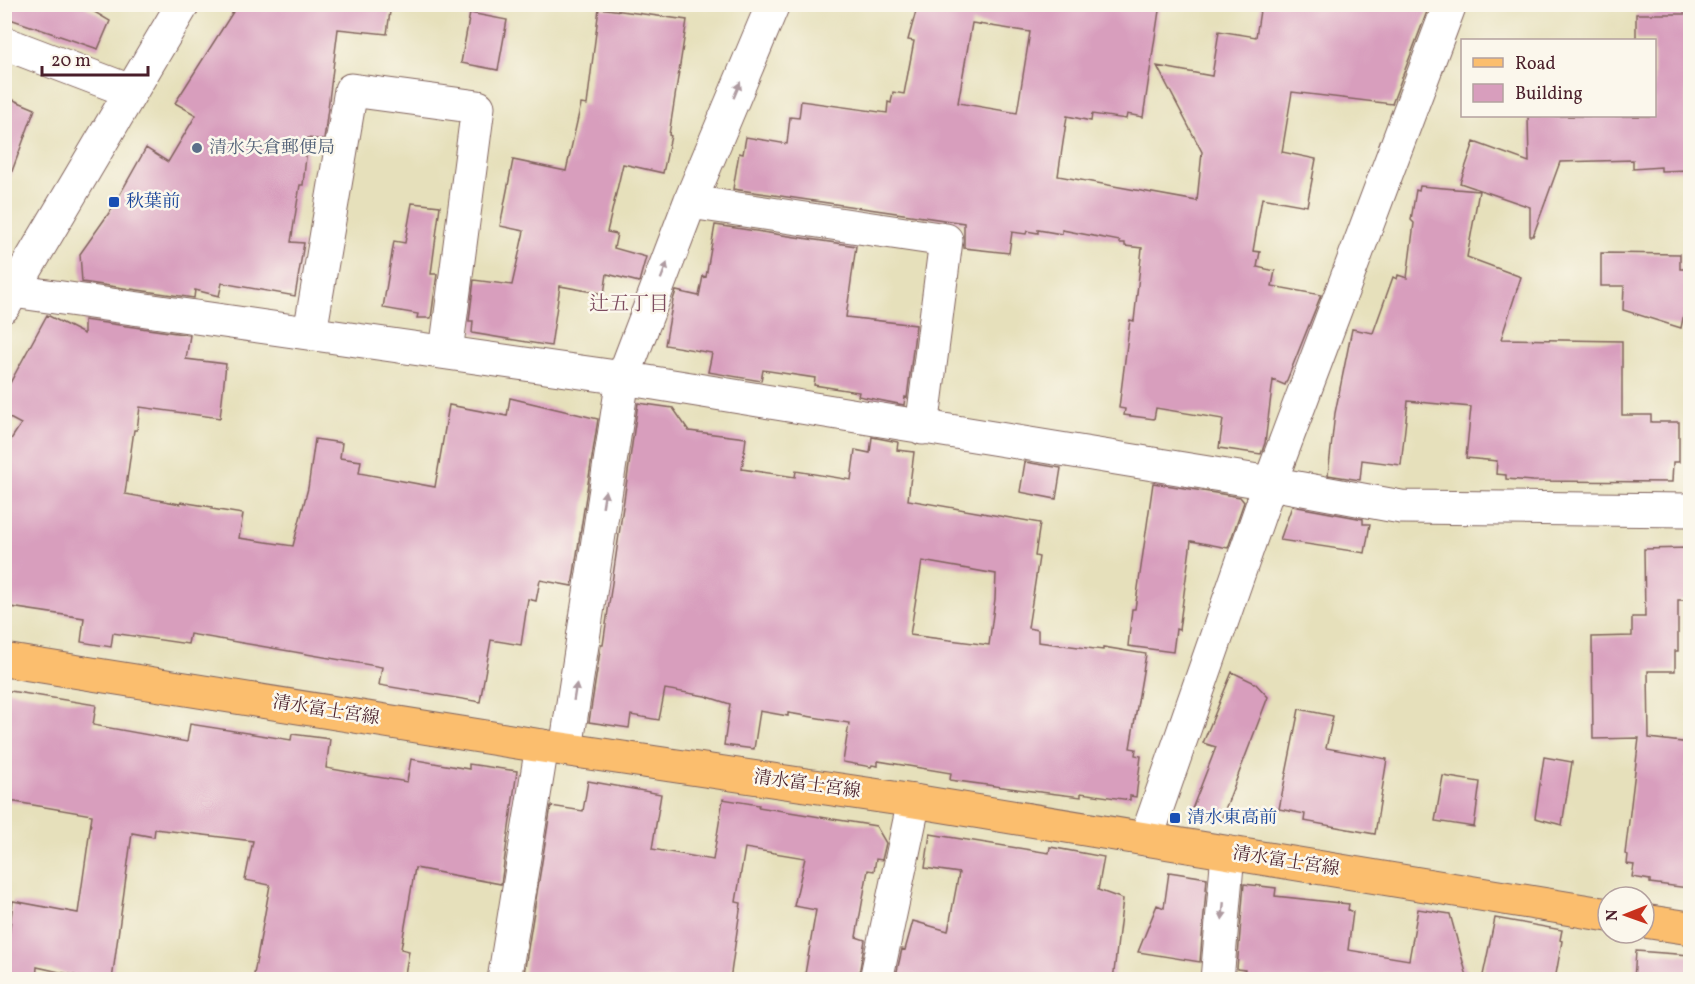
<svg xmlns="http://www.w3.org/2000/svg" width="1695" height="984" font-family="Vollkorn,'Noto Serif JP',serif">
<rect width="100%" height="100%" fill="#fbf7ec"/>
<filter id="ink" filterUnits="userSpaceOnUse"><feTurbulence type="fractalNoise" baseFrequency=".0167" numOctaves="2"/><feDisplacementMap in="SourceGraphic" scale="12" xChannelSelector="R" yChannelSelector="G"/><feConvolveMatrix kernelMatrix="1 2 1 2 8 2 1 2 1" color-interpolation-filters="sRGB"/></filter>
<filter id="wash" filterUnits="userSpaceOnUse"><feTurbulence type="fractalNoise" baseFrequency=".008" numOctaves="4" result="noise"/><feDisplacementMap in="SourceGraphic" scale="24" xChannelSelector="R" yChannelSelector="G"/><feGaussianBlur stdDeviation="1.35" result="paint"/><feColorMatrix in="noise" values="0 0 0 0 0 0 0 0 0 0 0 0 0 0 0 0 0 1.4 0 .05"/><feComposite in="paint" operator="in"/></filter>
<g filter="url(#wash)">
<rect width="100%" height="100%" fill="#e6e0bb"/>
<g id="blocks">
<path fill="#d89ebd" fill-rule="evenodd" d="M4,4h77l29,17 -12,28 -94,-32z
M238,4h153l-4,30 -49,-5 -14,111 -16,-2 -5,47h-3l-9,57 13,1 -9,53 -73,-13 -3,13 -24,-6 -1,8 -112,-16 -2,-28 31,-44 35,-62 22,14 28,-47 -21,-12z
M918,4h242l-17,113 -16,-3 -1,5 -34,-5 -1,7 -24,-5 -9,60 139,25 5,-49 -45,-86 55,10 7,-45 37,6 5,-33h133l34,5 -36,95 -100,-12 -10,60 34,7 -9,47 -45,-8 -9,53 7,1 -3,15 18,4 -3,15 49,9 -36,90 -12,-5 -8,63 -4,11 -42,-6 4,-29 -67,-11 -2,11 -30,-4 1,-6 -6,-1 11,-88 4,1 8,-73 -17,-2v-3h-5v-2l-58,-11v4l-24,-4v3l-11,-2 -1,3 -14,-2 -3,21 -45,-5v-25l-231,-34 6,-36 4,1 3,-17 41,7 3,-27 9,1 2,-17 86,12 1,-11 3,1 2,-11 11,2 10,-53 -6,-1zM972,23l58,9 -13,81 -59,-10z
M599,8l88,12 -18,115 2,1 -8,37 -40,-9 -16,68 10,2 -3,14 32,9 -7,25 -32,-8 -3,20 -44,-8 -9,60 -79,-13 1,-12h-4l5,-41 38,5 12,-54 -24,-5 13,-66 53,11 15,-67 6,1z
M470,13l37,7 -9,50 -37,-7z
M1636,14h52l-2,124h4v32l-29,1v-4l-28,2v-9l-73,2 -27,74h-3v-29l-70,-24 14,-41 55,20 -1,-46h126v-76h-18z
M4,96l31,13 -27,73h-4z
M1420,186l59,5 -12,66 54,20 -20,62 121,2v74h29v7h28v40h-6l-1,20 -139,-1 -27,-2v-4l-10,-1 1,-13 -31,-3 5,-51 -63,-6 -7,64 -39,-5 -2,20 -32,-5 7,-62 17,-84 21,4 20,-56 4,2 1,-4 9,3 7,-55 -3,-3 5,-30 3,1z
M412,203l28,3 -9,68h6l-6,44h-14l1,-4 -35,-6 11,-67 11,2z
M715,225l141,21 -10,71 70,8 -9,73 -2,-1 -1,8 -46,-9 1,-4 -45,-7 1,-7 -52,-8 -2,11 -53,-9 4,-19 -47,-8 8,-45 3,-9 23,5 4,-20 3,1z
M1601,253l79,1v15h7l1,26 -7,33 -58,-18 1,-24h-23z
M47,315l37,19v-14l106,15 -4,24 40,5 -6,54 -80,-11 -3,23h-3l-9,64 55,10 1,-2 31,5v2l31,5 -4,24 54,8 15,-58 7,-49 27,4 -2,15 21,3 -2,12 76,14 14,-82 58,11 3,-18 88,21 -26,167 -32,-6 -4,21 -8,-2 -7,46 -30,-5 -11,62 -101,-17 3,-18 -192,-33 -2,10 -75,-11 -2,14 -30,-5 3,-24 -80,-12v-156l17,-26 -17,-9v-32h6z
M638,403l35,5 16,23 57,7 -4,31 53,8 1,-6 55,9 4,-30 15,3 2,-16 26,5 -1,8 17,2 -6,48 132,23 -5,33 4,1 -11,71 10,2v12l65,8v-3l43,7 -16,94 6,1 -1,6 6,1 -5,41 -6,-1v4l-49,-7v4l-49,-6 -82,-11 1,-7 -73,-12v5l-6,-1 -1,2 -28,-5 6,-39 -61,-10v3l-28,-5 -6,38 -30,-4 6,-41 -25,-8 -40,-7 -6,31 -28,-5 -2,13 -40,-6 12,-77h2zM922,561l74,13 -1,25 -6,46 -79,-10z
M1025,462l36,6 -5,31 -36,-7z
M1153,483l87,14 4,5 -16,46 -37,-7 -12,89 -3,-1 -3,23 -45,-6 4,-37h3z
M1292,506l71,13v5h7l-5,29 -85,-13z
M1689,548v45h-2l-1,7h-8v51h-3v20h-27l1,67 41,5 -5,34 5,1 -4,33 2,77 -38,-5v-3l-18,-3 2,-12 -7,-1 1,-9 -3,-1 14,-116 -46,1 -1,-102 40,-1v-19h13l-1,-68z
M1232,672l23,11 13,14 -47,123 -29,-11 24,-62 -13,-4z
M4,690l92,15 -3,20 94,17 3,-18 101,16 1,-6 38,5 -4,29 45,8 36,6 4,-23 58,10v-5l48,7 -16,113 -86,-16 -14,81 8,2 -5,29h-151l17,-95 -25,-5 8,-39 -98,-12 -1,8 -22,-4 -20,147h-17l-58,-13 -1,13h-32l9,-79 65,12 14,-98 -88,-15z
M1299,709l34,7 -7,32 61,11 -12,75 -71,-13 1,-7 -26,-5z
M1544,757l28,5 -10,63 -27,-7z
M1443,776l37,6 -6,45 -39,-6z
M588,781l73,13 -9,55 61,11 10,-61 36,6 -1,2 118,19 10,17 -4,17 -6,-1 -2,12 -6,-1 -12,67 9,3 -7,40h-54l12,-70 -22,-4 11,-48 -60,-10 -9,54 5,1 -11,77h-207l28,-174 32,5z
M930,834l119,19 1,-6 54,10 -6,33 25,9 -10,81h-218l7,-31 3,1 8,-29 35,10 11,-58 -34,-5z
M1169,872l38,6 -7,84 -62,-10 19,-47 7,3z
M1244,884l32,4 -1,8 74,8 -1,6 5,2 -5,38 61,10 9,-51 32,5 18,66h-224l1,-10 -8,-1z
M1495,918l67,12 -2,10 2,1 -7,39h-73z
M1636,951l54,4v25h-56z"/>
</g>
</g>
<g filter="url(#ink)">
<use href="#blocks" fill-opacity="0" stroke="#81635d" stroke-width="1.5"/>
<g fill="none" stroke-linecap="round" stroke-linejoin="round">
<g stroke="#81635d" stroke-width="35">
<path id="minor" d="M4,43l126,48
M690,202l256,38 -24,188
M13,291l610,87 647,105 131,24 289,3
M310,333l41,-243 127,17 -32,245
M566,749l57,-371 67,-176 83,-198
M1146,839l124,-356 180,-479
M504,980l38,-234
M876,980l38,-179
M1217,980l11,-127"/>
</g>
<g stroke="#81635d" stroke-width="35">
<path id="tertiary" d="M4,306l179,-302"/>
</g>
<g stroke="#81635d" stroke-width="35">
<path id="primary" d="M4,660l538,86 372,55 694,114
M1644,921l46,7"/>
</g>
<use href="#minor" stroke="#fff" stroke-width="33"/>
<use href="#tertiary" stroke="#fff" stroke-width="33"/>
<use href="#primary" stroke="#fbbe6e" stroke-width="33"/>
</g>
<defs><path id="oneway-solid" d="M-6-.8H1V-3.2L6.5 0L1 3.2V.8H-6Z" transform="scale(1.5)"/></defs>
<g fill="#ae9aa0">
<use href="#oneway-solid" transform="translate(737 90) rotate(-67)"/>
<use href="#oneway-solid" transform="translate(664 271) rotate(-69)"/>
<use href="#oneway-solid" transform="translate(604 499) rotate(-81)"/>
<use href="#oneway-solid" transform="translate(575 692) rotate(-81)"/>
<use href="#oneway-solid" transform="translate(1223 911) rotate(95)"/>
</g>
</g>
<circle fill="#5c6f8a" stroke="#fbf7ec" stroke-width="2" cx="197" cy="148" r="6"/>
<g fill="#1a4fb4" stroke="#fbf7ec" stroke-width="2">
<rect x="108" y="196" width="12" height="12" rx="3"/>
<rect x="1169" y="812" width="12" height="12" rx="3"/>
</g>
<g text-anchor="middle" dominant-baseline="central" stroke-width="5" stroke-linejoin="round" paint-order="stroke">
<g font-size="18" fill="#4e5e75" stroke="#fbf7ec" text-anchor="start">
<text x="209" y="148">清水矢倉郵便局</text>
</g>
<g font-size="18" fill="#164399" stroke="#fbf7ec" text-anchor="start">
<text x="126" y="202">秋葉前</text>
<text x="1187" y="818">清水東高前</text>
</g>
<g font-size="18" fill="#4a1f2b" stroke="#fbf7ec">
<text transform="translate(326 711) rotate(9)">清水富士宮線</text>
<text transform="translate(807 785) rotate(8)">清水富士宮線</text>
<text transform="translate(1286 862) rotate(9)">清水富士宮線</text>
</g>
<g font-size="20" fill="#7c4b5e" stroke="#fbf7ec">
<text x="629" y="305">辻五丁目</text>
</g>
</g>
<rect width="1695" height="984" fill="none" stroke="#fbf7ec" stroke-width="24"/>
<rect x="1461" y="39" width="195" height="78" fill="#fbf7ec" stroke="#b4a19f" stroke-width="1.5"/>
<rect x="1473" y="58" width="30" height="9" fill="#fbbe6e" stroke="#b4a19f" stroke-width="1.5"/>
<text x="1515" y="69" font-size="18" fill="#4a1f2b">Road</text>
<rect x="1473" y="84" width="30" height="18" fill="#d89ebd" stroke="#b4a19f" stroke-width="1.5"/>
<text x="1515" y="99" font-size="18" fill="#4a1f2b">Building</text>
<g transform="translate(1626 915) rotate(269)"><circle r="28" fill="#fbf7ec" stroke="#b4a19f" stroke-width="1.5"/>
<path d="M0-4.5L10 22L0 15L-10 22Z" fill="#c8321e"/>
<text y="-9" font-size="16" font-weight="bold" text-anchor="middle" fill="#4a1f2b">N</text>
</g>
<path d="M42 66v9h106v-9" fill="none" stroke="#4a1f2b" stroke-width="3"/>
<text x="51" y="66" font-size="18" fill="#4a1f2b" stroke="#fbf7ec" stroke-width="4.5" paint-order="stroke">20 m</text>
</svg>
